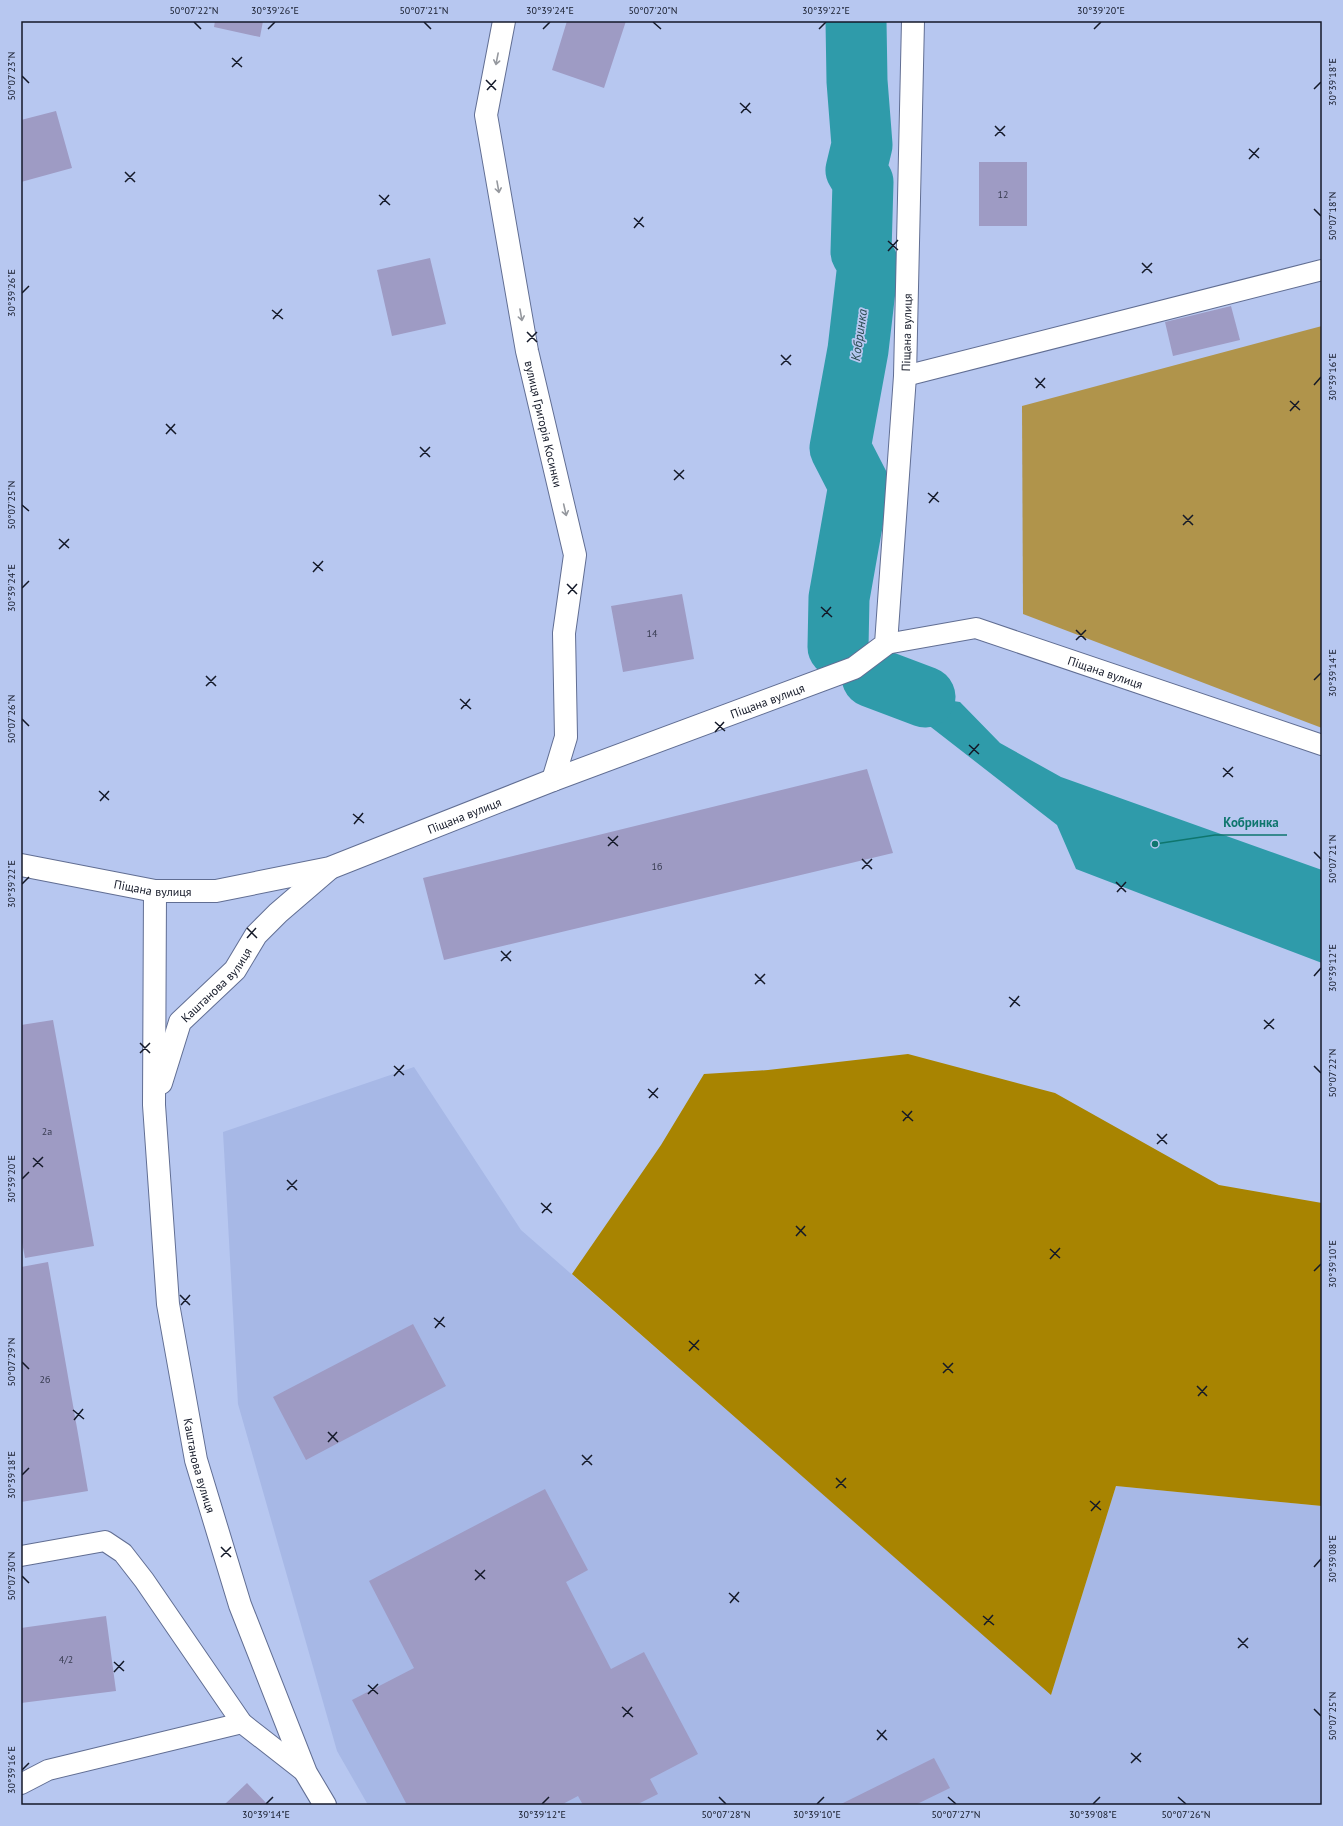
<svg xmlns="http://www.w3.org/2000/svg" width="1343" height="1826" font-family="'PT Sans',sans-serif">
<rect width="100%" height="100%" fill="#b7c7f0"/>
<path fill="#a7b8e6" d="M414,1067l107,163 530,464 65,-208 206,20v299h-954l-31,-54 -99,-347 -15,-272z"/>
<path fill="#b0944b" d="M1322,326v402l-299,-114 -1,-208z"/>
<path fill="#a88401" d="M908,1054l147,39 164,92 103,18v303l-206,-20 -65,209 -479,-421 89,-129 43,-71 64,-4z"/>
<path fill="#2f9baa" d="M925,697l35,5 40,41 61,34 261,93v93l-246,-94 -19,-44 -130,-101z"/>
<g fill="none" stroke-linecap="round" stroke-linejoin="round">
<path stroke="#2f9baa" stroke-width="61" d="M838,647l1,-49 20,-113 -19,-37 18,-98 10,-86 -7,-12 2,-70 -7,-12 6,-25 -5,-64 -1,-60
M872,677l53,20"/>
</g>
<path fill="#9e9bc4" d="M215,21h48l-3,16 -46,-10z
M567,21h59l-22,67 -52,-18z
M56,111l16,57 -51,14v-62z
M979,162h48v64h-48z
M430,258l16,66 -54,12 -15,-66z
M1231,306l9,34 -67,16 -8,-34z
M682,594l12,65 -71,13 -12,-66z
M867,769l26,84 -449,107 -21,-82z
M53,1020l41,226 -69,12 -4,-21v-212z
M48,1262l40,229 -67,11v-235z
M413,1324l33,62 -140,74 -33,-63z
M545,1489l43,81 -22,12 45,87 33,-17 54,102 -48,25 8,15 -22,11h-53l-5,-9 -17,9h-154l-55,-105 62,-32 -45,-87z
M106,1616l10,75 -95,12v-75z
M934,1758l16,30 -35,17h-76z
M247,1783l21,22h-44z"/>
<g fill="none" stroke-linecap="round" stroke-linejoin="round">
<g stroke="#616e93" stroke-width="22">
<g id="service">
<path d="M905,376l417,-106"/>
<path id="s1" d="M886,644l90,-16 346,117"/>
<path d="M21,1556l84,-15 18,12 21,27 98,143 64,50"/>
<path d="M21,1784l27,-14 194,-47"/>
</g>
</g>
<g stroke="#616e93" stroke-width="24">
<g id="minor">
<path id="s2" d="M504,21l-18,94 41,236 48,204 -11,78 2,104 -13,43"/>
<path id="s3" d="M21,865l134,26h61l114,-23 223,-88 301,-112 32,-24 19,-268 8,-355"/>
<path id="s4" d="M155,891l-1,214 14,199 28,156 44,145 66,168 19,32"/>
<path id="s5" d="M161,1083l19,-61 55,-52 21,-35 22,-22 50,-43"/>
</g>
</g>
<use href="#service" stroke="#fff" stroke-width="20"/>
<use href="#minor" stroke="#fff" stroke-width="22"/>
</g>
<defs><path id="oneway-shaft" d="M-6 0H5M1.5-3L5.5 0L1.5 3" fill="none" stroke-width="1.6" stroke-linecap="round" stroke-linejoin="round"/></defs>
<g stroke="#95989e">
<use href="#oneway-shaft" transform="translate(497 59) rotate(101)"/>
<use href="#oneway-shaft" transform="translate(498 187) rotate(80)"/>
<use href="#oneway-shaft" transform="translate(521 315) rotate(80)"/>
<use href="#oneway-shaft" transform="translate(565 510) rotate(77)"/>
</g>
<path fill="none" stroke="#141928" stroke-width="1.5" d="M194,22l7,7M424,22l7,7M653,22l8,7M268,29l7,-7M543,29l7,-7M819,29l7,-7M1094,29l7,-7M232,58l10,9M232,67l10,-10M22,76l7,7M486,80l10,10M1314,89l7,-7M487,90l9,-10M740,103l11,10M741,113l9,-10M995,126l10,10M995,136l10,-10M1249,149l10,9M1249,159l10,-11M125,172l10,10M125,182l10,-10M379,195l11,10M380,205l9,-10M1314,209l7,7M634,218l10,9M634,228l9,-11M888,241l10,9M888,251l10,-11M1142,263l10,10M1142,273l10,-10M22,293l7,-7M272,310l11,9M273,319l9,-10M527,332l10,10M527,342l10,-10M781,355l10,10M781,365l10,-10M1035,378l10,10M1314,385l7,-8M1036,388l9,-10M1290,401l10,9M1290,411l9,-10M166,424l10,10M166,434l9,-10M420,447l10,10M420,457l10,-10M674,470l10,9M674,480l10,-10M928,493l11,9M929,503l9,-11M22,505l7,6M1183,515l10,10M1183,525l10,-10M59,539l10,9M59,549l10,-10M313,562l10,9M313,572l10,-11M567,584l10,10M22,588l7,-7M568,594l9,-10M821,607l11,10M822,617l9,-10M1076,630l10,10M1076,640l10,-10M206,676l10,10M1314,680l7,-7M206,686l10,-10M460,699l11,10M461,709l9,-10M22,719l7,7M715,722l10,9M715,732l9,-10M969,745l10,9M969,755l10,-11M1223,768l10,9M1223,777l10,-10M99,791l10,9M100,801l9,-10M353,814l11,9M354,824l9,-11M608,837l10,9M608,846l10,-10M1314,852l7,7M862,859l10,10M862,869l10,-10M1116,882l10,10M22,884l7,-7M1117,892l9,-10M247,928l10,10M247,938l9,-10M501,951l10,10M501,961l10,-10M755,974l10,10M1314,976l7,-8M755,984l10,-10M1009,997l11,9M1010,1007l9,-11M1264,1020l10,9M1264,1029l10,-10M140,1043l10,10M140,1053l10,-10M394,1066l10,9M1314,1066l7,7M394,1076l10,-11M648,1089l10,9M649,1098l9,-10M902,1111l11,10M903,1121l9,-10M1157,1134l10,10M1157,1144l10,-10M33,1158l10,9M33,1167l10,-10M22,1179l7,-7M287,1180l10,10M287,1190l10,-10M541,1203l11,10M542,1213l9,-10M796,1226l10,10M796,1236l9,-10M1050,1249l10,9M1050,1259l10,-11M1314,1271l7,-7M180,1295l10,10M181,1305l9,-10M434,1318l11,9M435,1328l9,-11M689,1341l10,9M689,1351l10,-11M22,1362l7,7M943,1363l10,10M943,1373l10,-10M1197,1386l10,10M1198,1396l9,-10M73,1410l11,9M74,1420l9,-11M328,1432l10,10M328,1442l9,-10M582,1455l10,10M582,1465l10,-10M22,1475l7,-7M836,1478l10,10M836,1488l10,-10M1090,1501l11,9M1091,1511l9,-10M221,1547l10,10M221,1557l10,-10M1314,1567l7,-8M475,1570l10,9M22,1576l7,7M475,1580l10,-10M729,1593l10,9M730,1603l9,-11M983,1616l11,9M984,1625l9,-10M1238,1638l10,10M1238,1648l10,-10M114,1662l10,9M114,1672l10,-11M368,1685l10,9M368,1694l10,-10M622,1707l11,10M1314,1709l7,7M623,1717l9,-10M877,1730l10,10M877,1740l9,-10M1131,1753l10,9M1131,1763l10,-10M22,1770l7,-7M719,1797l7,7M948,1797l8,7M1178,1797l8,7M266,1804l7,-7M542,1804l7,-7M817,1804l7,-7M1093,1804l7,-7"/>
<g text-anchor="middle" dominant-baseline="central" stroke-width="3.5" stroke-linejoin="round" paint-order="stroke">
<g font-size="10" fill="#363a4f">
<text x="1003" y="194">12</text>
<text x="652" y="633">14</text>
<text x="657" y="866">1б</text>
<text x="47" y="1131">2а</text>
<text x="45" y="1379">2б</text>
<text x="66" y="1659">4/2</text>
</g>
<g font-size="12" fill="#141928" stroke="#b7c7f0">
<text stroke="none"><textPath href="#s3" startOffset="1227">Піщана вулиця</textPath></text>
<text stroke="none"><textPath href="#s2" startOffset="410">вулиця Григорія Косинки</textPath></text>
<text stroke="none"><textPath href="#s1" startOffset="228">Піщана вулиця</textPath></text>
<text stroke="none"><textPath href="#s3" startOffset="782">Піщана вулиця</textPath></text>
<text stroke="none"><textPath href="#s3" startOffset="458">Піщана вулиця</textPath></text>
<text stroke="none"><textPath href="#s3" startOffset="134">Піщана вулиця</textPath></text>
<text stroke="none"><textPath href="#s5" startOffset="116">Каштанова вулиця</textPath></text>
<text stroke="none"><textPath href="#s4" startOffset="578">Каштанова вулиця</textPath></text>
</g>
<g font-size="13" font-style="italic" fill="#29494e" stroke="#b7c7f0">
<text transform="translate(859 335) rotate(-82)">Кобринка</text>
</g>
</g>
<path fill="none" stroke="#0f766e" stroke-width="1.5" d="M1155 844L1215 835H1287"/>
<circle fill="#0f766e" stroke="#b7c7f0" stroke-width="1.5" cx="1155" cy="844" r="4"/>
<g font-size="13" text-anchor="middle" font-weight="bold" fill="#0f766e" stroke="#b7c7f0" stroke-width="3.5" stroke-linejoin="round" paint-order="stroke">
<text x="1251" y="827">Кобринка</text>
</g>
<rect width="1343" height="1826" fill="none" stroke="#b7c7f0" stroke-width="44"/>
<rect x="22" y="22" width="1299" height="1782" fill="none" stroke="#141928" stroke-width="1.5"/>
<g font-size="10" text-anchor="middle" fill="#141928">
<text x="194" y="14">50°07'22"N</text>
<text x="275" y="14">30°39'26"E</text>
<text x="424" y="14">50°07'21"N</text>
<text x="550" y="14">30°39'24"E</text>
<text x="653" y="14">50°07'20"N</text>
<text x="826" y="14">30°39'22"E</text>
<text x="1101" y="14">30°39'20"E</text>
<text transform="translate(11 76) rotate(-90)" y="4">50°07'23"N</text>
<text transform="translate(1332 82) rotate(-90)" y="4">30°39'18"E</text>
<text transform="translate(1332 216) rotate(-90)" y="4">50°07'18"N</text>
<text transform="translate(11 293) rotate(-90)" y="4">30°39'26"E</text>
<text transform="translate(1332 377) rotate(-90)" y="4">30°39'16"E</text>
<text transform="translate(11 505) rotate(-90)" y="4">50°07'25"N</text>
<text transform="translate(11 588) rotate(-90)" y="4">30°39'24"E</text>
<text transform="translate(1332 673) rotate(-90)" y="4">30°39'14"E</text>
<text transform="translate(11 719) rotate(-90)" y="4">50°07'26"N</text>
<text transform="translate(1332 859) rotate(-90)" y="4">50°07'21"N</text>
<text transform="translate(11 884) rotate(-90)" y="4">30°39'22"E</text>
<text transform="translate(1332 968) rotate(-90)" y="4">30°39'12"E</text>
<text transform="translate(1332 1073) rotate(-90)" y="4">50°07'22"N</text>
<text transform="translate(11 1179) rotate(-90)" y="4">30°39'20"E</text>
<text transform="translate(1332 1264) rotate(-90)" y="4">30°39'10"E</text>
<text transform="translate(11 1362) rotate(-90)" y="4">50°07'29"N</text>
<text transform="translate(11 1475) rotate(-90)" y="4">30°39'18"E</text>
<text transform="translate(1332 1559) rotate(-90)" y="4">30°39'08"E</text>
<text transform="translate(11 1576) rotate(-90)" y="4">50°07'30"N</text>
<text transform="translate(1332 1716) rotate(-90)" y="4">50°07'25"N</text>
<text transform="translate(11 1770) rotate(-90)" y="4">30°39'16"E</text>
<text x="266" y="1818">30°39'14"E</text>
<text x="542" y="1818">30°39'12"E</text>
<text x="726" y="1818">50°07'28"N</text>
<text x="817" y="1818">30°39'10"E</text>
<text x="956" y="1818">50°07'27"N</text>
<text x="1093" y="1818">30°39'08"E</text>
<text x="1186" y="1818">50°07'26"N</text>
</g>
</svg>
